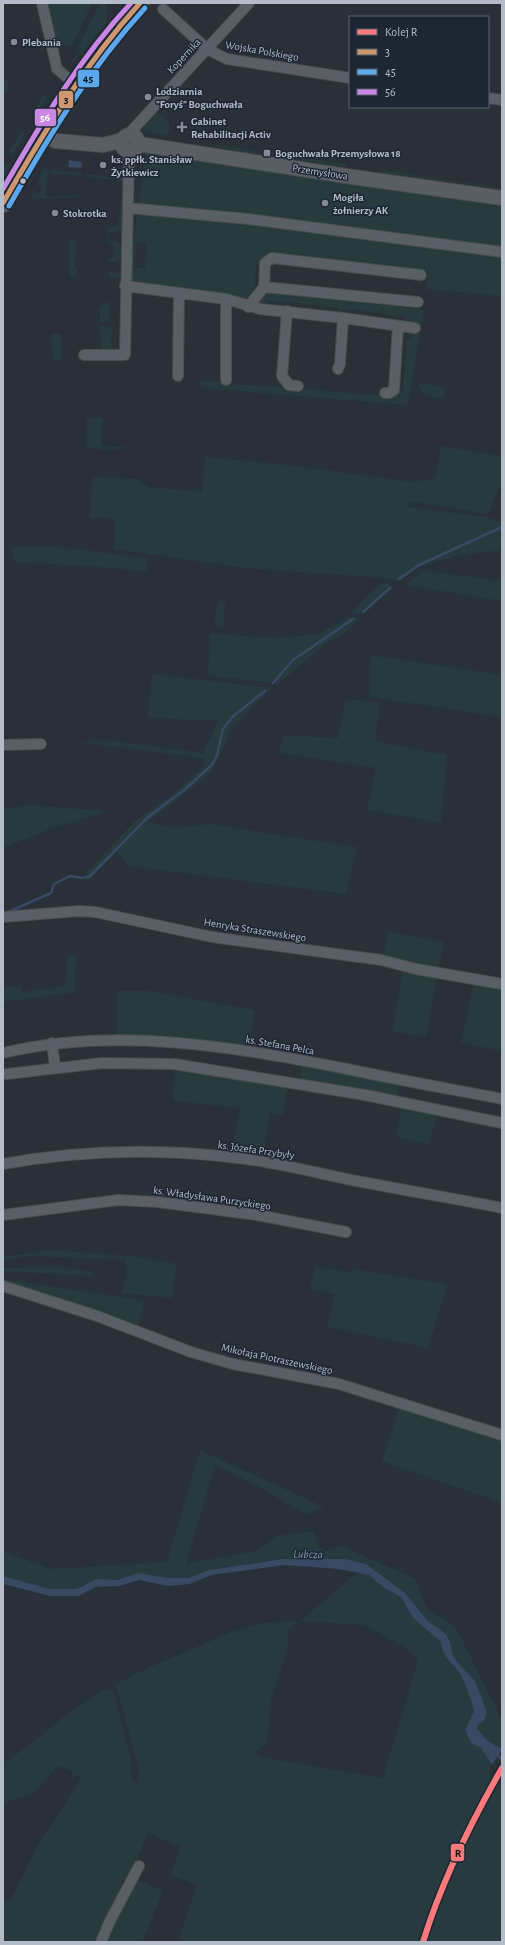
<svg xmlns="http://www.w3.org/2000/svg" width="505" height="1945" font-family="'Alegreya Sans',sans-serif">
<rect width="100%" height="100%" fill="#2a3038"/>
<path fill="#273a3e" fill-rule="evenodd" d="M47,3h45l-19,41 -14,3 -4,-4z
M100,3h6l1,19 -36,43 -4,2 13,-16 -2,-4z
M3,75l7,12 -3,5 -4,2z
M43,95l5,1 -11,19 -5,-1z
M156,111l14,12 -2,13 -25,-5 1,-5z
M22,130l2,5 -11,20 -5,-2z
M216,145l40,6v2l-8,-1 -1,4 -3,-1v-4l-28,-4z
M146,151l356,53v92l-76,-7 2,-17 -159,-18 -5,2 -3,9 -5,-1 -1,22h5c-5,8 -10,12 -19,13l-108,-14 -1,-2 2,-49zM137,242h10l-2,26h-10z
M282,155l65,9 -1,3 -10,-2 -1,4h-3v-4l-38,-6 -1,4 -3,-1v-3l-9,-2z
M3,163l7,2 -7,13z
M43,169l5,1 -2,27 33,-2v2l-46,2 -3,-2 3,-6 5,4 4,-6 -5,-4z
M50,170l31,3v3l-31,-3z
M382,170l120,18v1l-36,-5 -1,4 -3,-1 1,-4 -40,-5 -1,4h-3v-5l-37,-4z
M86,174l37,4v3l-5,2v-3l-32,-3z
M121,201l1,1 -1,29 -5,2h-8v7l13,4v15l-10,4 -4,-5h6l1,-13 -7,-3v-12l4,-3h7z
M70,240l6,1 -1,28h2v7l-8,1z
M109,271l9,1 2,2v4l-11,-1z
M267,291l157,19 -2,16 -8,-1v-4l-10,-1v-3l-53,-8v2l-10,-1 -1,4 -2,-1 1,-5 -49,-6h-6v3h-3v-3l-16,-2 -1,5h-8v-6z
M104,303h6v19h-10v-14z
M100,326h12l-1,22h9l-2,3 -17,-2z
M412,332l8,2 -12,71 -208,-17 1,-7h29v3l57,3 107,10 3,-6 6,1 4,-53h3z
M51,334h10v26h-8z
M418,383l27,4 -2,12 -21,-5z
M87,417l15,1 -1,28 28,1 -19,3 -24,-2z
M441,446l61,10v25l-14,33 -78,-13 -2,6 78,10 16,6v27l-47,6 -34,10 -21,15 -15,-3 -140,-10 -131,-19v-30l-25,-2 4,-40 43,2 13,8 53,5 3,-35 84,8 123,17 24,-4z
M12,547h48l87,11v14l-34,-4 -99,-6z
M429,571l73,10v20l-97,-16 16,-13z
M380,584h9l6,3 -32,27 -12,-1z
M218,600l7,1 -1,28 -10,-2z
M351,617h10l-16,16 -19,10 -49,42 -8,-3 -61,-6 2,-43 63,5 35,-3 10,-1z
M370,655l132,20v42l-133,-20z
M152,674l120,14 -39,38 -21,46 -64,50 27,6 34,-4 148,23 -11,47 -217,-28 -12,-14 -30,31 -2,-9 50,-53 42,-30 28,-25 -2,-8 -126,-16 32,-2 94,13 15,-32 -70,-3z
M345,699l35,3 -5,39 72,14 -6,68 -74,-13 9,-42 -97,-15 5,-18 54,3z
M28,805l80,6 -58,18 -47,19v-39z
M388,932l56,10 -6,27 -55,-12z
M77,955l-3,31 2,6 -73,10v-15l18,-1v6l44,-6 3,-30z
M403,968l34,8 -11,61 -34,-6z
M474,983l28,4v64l-41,-8z
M118,991h31l105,19 -5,39 -132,-13z
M302,1063l98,19 -3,16 -97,-17z
M175,1067l113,17 -5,31 -13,-2 -7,45 -31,-4 8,-46 -67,-7z
M402,1105l36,8 -9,32 -33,-8z
M49,1250l80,6 48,8 -5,34 -50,-5 5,-19 -2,-14 -98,-4 -24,4v-3z
M315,1266l38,7v-4l95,15 -20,64 -101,-21 8,-33 -25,-5z
M61,1267l31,5v4l-89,-5v-3z
M3,1279c47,8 95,14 142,22l-7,24 -135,-43z
M400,1405l102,33v65l-120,-42z
M200,1450l124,57 -17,8 -55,-32 -37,-18 -29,99 73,-14 17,-14 38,-5 5,17 6,3 16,-5 75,33 3,12 9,19 27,16 42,84 1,7h3l1,-2v34l-14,-8 -11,-12 1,-5 8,-12 -11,-31 -17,-18 -6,-10 -2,-11 -4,-8 -18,-13 -23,-28 -15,-11 -45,-23h-63l-24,3 -49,8 -21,8h-20l-30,-5 -21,7 -21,-1 -19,10h-27l-47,-13v-24l49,17 115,-7z
M358,1572l11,3 15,13 17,9 12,21 28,24c1,17 14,22 21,35 5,11 9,22 12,34l-9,19 6,13 10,5 11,17 -3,2v8l3,2c-30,55 -55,105 -73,165h-241l19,-57 -27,-10 11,-28 -33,-14 -18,45 -8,2 -2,6 2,2 -25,54h-94v-42l7,2 30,-61 21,-30 21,-35 -10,1v-6l-14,-5 -26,28 -29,9v-40c38,-23 63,-54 104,-74l7,4 17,67 1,22h6v-16l-22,-82 32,-16 88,-38 26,-7 38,-2zM300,1621l64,4 42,23 12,12 -35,118 -126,-22v-6l10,-7 4,-42 17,-55v-17z
M497,1785l5,4v153h-76l21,-63z
M136,1879l27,12 -21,51h-36z"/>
<path fill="#384963" d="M69,160l13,2 -1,6 -13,-1z
M282,1559h63l21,5 39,29 23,28 18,13 4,8 2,11 6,10 17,18 12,31 -3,9 -6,3 -1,5 11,12 14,8 -10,16 -11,-17 -10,-5 -6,-13 9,-19c-3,-12 -7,-23 -12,-34 -7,-13 -20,-18 -21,-35l-28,-24 -12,-21 -17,-9 -15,-13 -30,-6 -54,-4 -74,10 -21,9 -22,2 -29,-6 -20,6 -23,1 -18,9h-28l-47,-12v-8l47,13h27l19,-10 21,1 21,-7 30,5h20l21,-8z"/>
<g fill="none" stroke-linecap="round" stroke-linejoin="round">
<path stroke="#384963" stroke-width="2.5" d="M399,579l20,-14 83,-38
M363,612l27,-24
M273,683l20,-23 60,-41
M8,912l43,-19 3,-9 16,-8 12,2 8,-2 58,-59 36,-27 28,-25 5,-10 6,-26 9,-12 33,-26
M496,1754l6,5"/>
<g stroke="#484c53" stroke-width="12">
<path id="street" d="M42,3l15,66 18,15
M163,9l44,40 20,10 123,19
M488,98l14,2
M125,138l124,-135
M128,208l120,11 254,33
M125,286l101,13 34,10 83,9 72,10
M264,287l1,-24 7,-5 149,17
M248,307l16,-20 154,15
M287,311l-5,65 7,9 9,1
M84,355h41l4,-203
M338,369l2,-5 3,-46
M178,376l1,-83
M226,380v-81
M385,393h4l5,-3 4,-64
M3,745l38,-1
M3,917l76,-6 16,1 117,25 169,23 35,9 86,15
M52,1043l3,24
M3,1053c114,-27 231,-6 344,16 52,11 103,20 155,30
M7,1074l95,-11 72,1 191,31 137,28
M3,1164c79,-14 155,-16 235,-6 42,5 83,16 124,24 47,9 94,17 140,26
M3,1215l115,-15 40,2 99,13 89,17
M3,1286l94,30 94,36 42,12 106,20 163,51
M101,1942l9,-21 29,-55"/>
</g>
<g stroke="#484c53" stroke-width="16">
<path id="secondary" d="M42,134l14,7 47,4 20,-5
M122 143a8 8 0 1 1 16 0a8 8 0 1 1-16 0Z
M138,144l215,33 149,21"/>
</g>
<g stroke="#474c53" stroke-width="20">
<path id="highway" d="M3,203c40,-70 80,-141 137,-200"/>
</g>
<use href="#street" stroke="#5a5e66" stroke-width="10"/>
<use href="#secondary" stroke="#595d64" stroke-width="14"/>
<use href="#highway" stroke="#5a5d60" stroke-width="18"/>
<g stroke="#1d2633" stroke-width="8">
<path id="bus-1" d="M3,203c41,-71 82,-139 137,-200"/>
</g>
<g stroke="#1d2633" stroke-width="8">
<path id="bus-2" d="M9,206c40,-70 81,-138 136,-198"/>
</g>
<g stroke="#1d2633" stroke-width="8">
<path id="bus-3" d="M3,189c38,-66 76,-130 128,-186"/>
</g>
<use href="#bus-1" stroke="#cd976f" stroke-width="5"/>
<use href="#bus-2" stroke="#5aa8eb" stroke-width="5"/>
<use href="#bus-3" stroke="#c787e3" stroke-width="5"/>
<g stroke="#1d2633" stroke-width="9">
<path id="rail-1" d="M423,1942c19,-62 47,-118 79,-174"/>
</g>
<use href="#rail-1" stroke="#fe7a7a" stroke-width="6"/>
</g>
<g fill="#848b96" stroke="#1d2633" stroke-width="1.5">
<circle cx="14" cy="42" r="4"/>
<circle cx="148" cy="97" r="4"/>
<path d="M180 121h4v4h4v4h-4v4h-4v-4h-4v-4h4z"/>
<rect x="263" y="149" width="8" height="8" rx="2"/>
<circle cx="103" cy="165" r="4"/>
<circle cx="325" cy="203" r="4"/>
<circle cx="55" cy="213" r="4"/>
</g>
<circle fill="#b4bcc9" stroke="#1d2633" stroke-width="1.5" cx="23" cy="181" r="3.5"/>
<g text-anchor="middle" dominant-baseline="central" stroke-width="3" stroke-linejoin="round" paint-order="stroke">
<g font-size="11" font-weight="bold" fill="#b4bcc9" stroke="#1d2633" text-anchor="start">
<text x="22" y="42">Plebania</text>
<text x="156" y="91">Lodziarnia<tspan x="156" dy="13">"Foryś" Boguchwała</tspan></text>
<text x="191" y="121">Gabinet<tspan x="191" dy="13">Rehabilitacji Activ</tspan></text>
<text x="275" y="153">Boguchwała Przemysłowa 18</text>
<text x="111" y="159">ks. ppłk. Stanisław<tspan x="111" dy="13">Żytkiewicz</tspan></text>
<text x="333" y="197">Mogiła<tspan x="333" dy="13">żołnierzy AK</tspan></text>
<text x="63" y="213">Stokrotka</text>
</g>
<g font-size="11" fill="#b4bcc9" stroke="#1d2633">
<text transform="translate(262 51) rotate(10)">Wojska Polskiego</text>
<text transform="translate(184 56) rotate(-47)">Kopernika</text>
<text transform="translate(320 172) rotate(9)">Przemysłowa</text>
<text transform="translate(255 930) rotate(9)">Henryka Straszewskiego</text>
<text transform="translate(280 1045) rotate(10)">ks. Stefana Pelca</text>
<text transform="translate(256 1150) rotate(8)">ks. Józefa Przybyły</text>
<text transform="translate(212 1198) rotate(8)">ks. Władysława Purzyckiego</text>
<text transform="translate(277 1359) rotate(12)">Mikołaja Piotraszewskiego</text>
</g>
<g font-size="12" font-style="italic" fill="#7c92b1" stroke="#1d2633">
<text transform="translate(308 1554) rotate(2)">Lubcza</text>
</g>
</g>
<g stroke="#1d2633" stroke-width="1.5">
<rect x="77" y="69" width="23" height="19" rx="4" fill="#5aa8eb"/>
<rect x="58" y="90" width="16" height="19" rx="4" fill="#cd976f"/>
<rect x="34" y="108" width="23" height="19" rx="4" fill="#c787e3"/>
<rect x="450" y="1843" width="15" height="19" rx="4" fill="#fe7a7a"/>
</g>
<g font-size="11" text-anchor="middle" font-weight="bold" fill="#fff">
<text x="45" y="121">56</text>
</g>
<g font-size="11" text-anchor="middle" font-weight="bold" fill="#111">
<text x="88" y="82">45</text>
<text x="66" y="103">3</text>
<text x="458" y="1857">R</text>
</g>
<rect width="505" height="1945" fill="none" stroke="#b4bcc9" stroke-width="8"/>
<rect x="349" y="16" width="140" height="92" fill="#1d2633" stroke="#59626f"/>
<rect x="357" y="29" width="20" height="6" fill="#fe7a7a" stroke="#59626f"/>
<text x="385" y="36" font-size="12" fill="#b4bcc9">Kolej R</text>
<rect x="357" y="49" width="20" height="6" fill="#cd976f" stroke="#59626f"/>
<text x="385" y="56" font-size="12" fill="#b4bcc9">3</text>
<rect x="357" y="69" width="20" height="6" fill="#5aa8eb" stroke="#59626f"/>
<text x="385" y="76" font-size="12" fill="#b4bcc9">45</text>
<rect x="357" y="89" width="20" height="6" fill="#c787e3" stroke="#59626f"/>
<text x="385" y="96" font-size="12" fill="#b4bcc9">56</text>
</svg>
